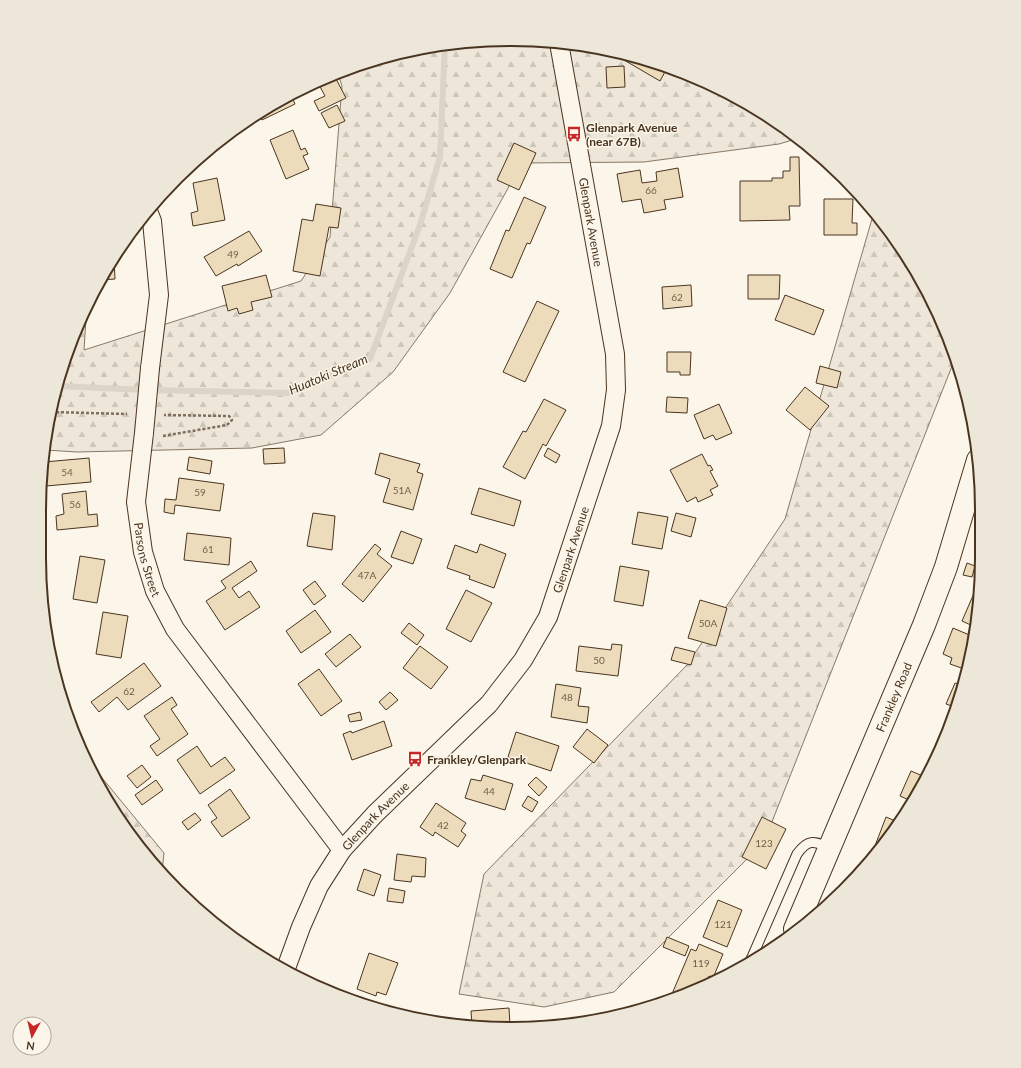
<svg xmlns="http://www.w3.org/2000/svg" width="1021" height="1068" font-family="Lato,sans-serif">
<defs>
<pattern id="forest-firs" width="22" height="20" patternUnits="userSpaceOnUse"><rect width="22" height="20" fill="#ede6d9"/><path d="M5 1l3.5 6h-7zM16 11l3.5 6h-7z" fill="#cdc6ba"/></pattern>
</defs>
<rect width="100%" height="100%" fill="#fbf6e9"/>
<path fill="url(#forest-firs)" stroke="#887966" d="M542,40l91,15 86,33 80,50 -20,6 -135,18 -122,1 -72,130 -57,79 -72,63 -69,13 -175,4 -32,-2 10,-62 32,-85 -3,47 217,-69 29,-44 12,-151 -4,-12 21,-10 90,-21z
M874,212l45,63 37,81 -192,486 -150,150 -70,15 -85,-13 25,-120 203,-209 98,-146z
M89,762l75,91 -2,19 -26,-28z"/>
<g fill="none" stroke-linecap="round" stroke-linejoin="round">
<path stroke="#dcd4c6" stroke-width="6" d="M56,386l91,4 141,3 82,-34 50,-134 20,-68 5,-113"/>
</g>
<path fill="#ecdcbc" stroke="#4a3520" d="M627,54l6,1 34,13 -7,13 -36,-21z
M624,66l1,21 -18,1 -1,-21z
M334,75l12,23 -27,13 -5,-10 11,-5 -7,-13z
M291,95l4,9 -33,16 -3,-6 16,-12z
M337,105l8,16 -16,7 -8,-15z
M293,130l8,20 4,-2 3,6 -5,2 6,13 -23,10 -16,-39z
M514,143l22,10 -17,37 -22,-10z
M790,157h9l1,49h-11l1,14 -50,1v-40h32v-3h11v-7h7z
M678,168l5,29 -19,3 2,9 -22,4 -3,-14 -19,3 -5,-28 23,-4 2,13 15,-2 -1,-9z
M217,178l8,42 -32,6 -2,-13 7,-2 -5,-28z
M524,197l22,10 -16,37 -3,-1 -15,35 -22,-9 16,-39 3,1z
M824,199h29l-1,24h5v12h-33z
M316,204l25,4 -3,20 -9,-1 -9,49 -27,-5 9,-52 11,2z
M249,231l13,20 -24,15 -1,-2 -21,12 -12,-19z
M114,259l1,20 -14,1z
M266,275l6,22 -21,5 2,8 -14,4 -2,-6 -9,3 -6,-25z
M748,275h32l-1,24h-31z
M691,285l1,21 -29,3 -1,-22z
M785,295l39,15 -10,25 -39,-15z
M537,301l22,10 -34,71 -22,-10z
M667,352h24l-1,23h-10v-3h-13z
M820,366l21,6 -4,16 -21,-5z
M805,387l24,19 -19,24 -24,-20z
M667,397l21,1 -1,15 -21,-1z
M544,399l22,11 -20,36 -3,-2 -18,35 -22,-12 20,-36 3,1z
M719,404l13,29 -16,7 -3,-5 -9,4 -10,-24z
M284,448l1,15 -21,1 -1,-15z
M548,448l12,7 -4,8 -12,-7z
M380,453l40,11 -3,8 6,2 -10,36 -30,-8 7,-23 -15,-5z
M702,454l6,12 2,-1 3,5 -3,1 8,15 -8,4 3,5 -15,7 -2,-5 -9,5 -17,-32z
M189,457l23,4 -2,13 -23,-4z
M89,458l2,24 -45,4 -2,-24z
M179,478l45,6 -4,27 -45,-6 -1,9 -10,-2 1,-13 11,1z
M479,488l42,13 -7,25 -43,-12z
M86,491l2,24 9,-1 1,12 -41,4 -1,-14 8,-2 -2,-20z
M638,512l30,5 -6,32 -30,-5z
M313,513l22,3 -3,34 -25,-4z
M676,513l20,5 -5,19 -20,-6z
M401,531l21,8 -9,25 -22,-7z
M187,533l44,5 -2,27 -45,-5z
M375,544l6,5 -4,5 15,12 -29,36 -21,-18z
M480,544l26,10 -12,34 -25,-9 1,-3 -23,-8 8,-23 22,8z
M80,556l25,4 -8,43 -24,-4z
M251,561l6,10 -25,17 7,10 10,-7 11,16 -35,23 -19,-29 20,-13 -5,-7z
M982,561l-2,16 -4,-1z
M967,563l8,3 -3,11 -9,-2z
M620,566l29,5 -6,35 -29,-5z
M315,581l11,15 -12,9 -11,-15z
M978,584h1l-4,43 -13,-6z
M466,590l26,13 -21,39 -25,-13z
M700,600l27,8 -11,38 -28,-8z
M315,610l16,22 -30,21 -15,-22z
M103,612l25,4 -7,42 -25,-4z
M409,623l15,12 -7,10 -16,-12z
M953,628l21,9 -1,13 -6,20 -17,-6 2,-6 -9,-4z
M350,634l11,13 -25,20 -11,-13z
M612,644l10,1 -4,31 -42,-5 3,-25 32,4z
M420,646l28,21 -17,22 -28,-21z
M675,647l20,5 -4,13 -20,-5z
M144,663l17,23 -33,24 -11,-13 -18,15 -8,-10z
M319,669l23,32 -21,15 -23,-32z
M955,683l7,2 -11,37 -5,-2 6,-14 -6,-2z
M556,684l25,4 -3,18 11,1 -2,16 -36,-6z
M390,692l8,8 -12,10 -7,-8z
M172,697l5,8 -6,4 17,25 -31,22 -7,-10 10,-7 -16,-23z
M360,712l2,8 -12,2 -2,-7z
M384,721l8,25 -40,14 -9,-26 8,-3 1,2z
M587,729l21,16 -14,18 -21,-16z
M943,729l5,2 -2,7 -18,33 -2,-1z
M516,732l43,14 -8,25 -43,-14z
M197,746l14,21 14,-10 10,13 -35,24 -23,-34z
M142,765l9,12 -14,11 -10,-12z
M911,771l14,6 -16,29h-2l2,-6 -9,-4z
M483,775l30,9 -8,26 -40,-12 6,-19 10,2z
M536,777l11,10 -8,9 -11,-11z
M156,780l7,10 -21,15 -7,-10z
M230,789l20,29 -28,19 -11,-15 6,-4 -9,-13z
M528,796l10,6 -6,10 -10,-6z
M436,803l30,20 -5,8 5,4 -8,12 -23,-15 -2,4 -13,-9z
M195,813l6,7 -13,10 -6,-8z
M762,817l24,12 -20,40 -24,-12z
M886,817l14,6 -24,29 -3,-1z
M397,854l29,4 -1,19 -13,-1 -1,6 -17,-2z
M364,869l17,6 -7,21 -17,-6z
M389,888l16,3 -2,12 -16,-2z
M718,900l24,10 -15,37 -24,-10z
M667,937l22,9 -4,10 -22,-9z
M699,944l24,10 -10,24 -4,-2 -3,8 -37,17 22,-52 5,2z
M369,953l29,10 -12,32 -9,-3 -1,4 -19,-7z
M509,1008l1,17h-38l-1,-14z"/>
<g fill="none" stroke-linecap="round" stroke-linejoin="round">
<g stroke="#4a3520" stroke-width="11">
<path id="service" d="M749,964l48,-110c11,-15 16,-13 32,-7"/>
</g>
<g stroke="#4a3520" stroke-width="20">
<g id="minor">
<path d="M148,211l4,10 7,74 -9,73"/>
<path id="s1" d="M144,433l-8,69 7,50 12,39 20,38 167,221"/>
<path id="s2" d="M285,971l16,-44 18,-41 23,-36 33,-36 114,-110 34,-44 25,-43 63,-191 5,-36 -1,-36 -56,-311"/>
</g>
</g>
<g stroke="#4a3520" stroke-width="24">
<g id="tertiary">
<path id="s3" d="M795,929l129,-304 22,-58 32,-107"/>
</g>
</g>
<path stroke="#7f6f5c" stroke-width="2.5" stroke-dasharray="3 2" stroke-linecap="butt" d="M51,412l76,2
M163,436l64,-11 5,-5 -3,-4 -65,-1"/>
<use href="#service" stroke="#fbf6e9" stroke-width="9"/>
<use href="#minor" stroke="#fbf6e9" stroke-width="18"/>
<use href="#tertiary" stroke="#fbf6e9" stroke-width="22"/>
<g stroke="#4a3520" stroke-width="20" stroke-linecap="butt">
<path id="minor-bridge" d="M144,433l6,-65"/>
</g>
<use href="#minor-bridge" stroke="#fbf6e9" stroke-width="18"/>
</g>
<defs>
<g id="bus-bare" transform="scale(1.2)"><path d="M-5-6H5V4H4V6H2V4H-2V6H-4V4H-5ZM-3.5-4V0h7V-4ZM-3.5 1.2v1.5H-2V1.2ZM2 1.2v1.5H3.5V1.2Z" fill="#c62828" stroke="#fbf6e9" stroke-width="2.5" paint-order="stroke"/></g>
</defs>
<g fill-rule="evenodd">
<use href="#bus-bare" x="574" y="134"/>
<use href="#bus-bare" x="415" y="759"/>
</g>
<g text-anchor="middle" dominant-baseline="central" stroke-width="3" stroke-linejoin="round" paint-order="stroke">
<g font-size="10" fill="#725f47">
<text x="651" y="190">66</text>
<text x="233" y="254">49</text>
<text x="677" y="297">62</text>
<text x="67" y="472">54</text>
<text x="402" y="490">51A</text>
<text x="200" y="492">59</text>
<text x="75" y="504">56</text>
<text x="208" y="549">61</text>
<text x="367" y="575">47A</text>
<text x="708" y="623">50A</text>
<text x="599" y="660">50</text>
<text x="129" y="691">62</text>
<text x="567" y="697">48</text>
<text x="489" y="791">44</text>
<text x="443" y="825">42</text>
<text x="764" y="843">123</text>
<text x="723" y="924">121</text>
<text x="701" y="963">119</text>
</g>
<g font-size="12" font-weight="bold" fill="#4a3520" stroke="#fbf6e9" text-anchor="start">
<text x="586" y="127">Glenpark Avenue<tspan x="586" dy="14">(near 67B)</tspan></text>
<text x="427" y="759">Frankley/Glenpark</text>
</g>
<g font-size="12" fill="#4a3520" stroke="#fbf6e9">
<text transform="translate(591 222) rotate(80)">Glenpark Avenue</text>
<text stroke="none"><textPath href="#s2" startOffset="518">Glenpark Avenue</textPath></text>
<text stroke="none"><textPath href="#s1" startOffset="128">Parsons Street</textPath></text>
<text stroke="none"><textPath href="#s3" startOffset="252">Frankley Road</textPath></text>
<text stroke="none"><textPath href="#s2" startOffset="182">Glenpark Avenue</textPath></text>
</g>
<g font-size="13" font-style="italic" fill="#4a3520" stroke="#fbf6e9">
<text transform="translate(328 374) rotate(-23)">Huatoki Stream</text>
</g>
</g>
<path d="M0 0H1021V1068H0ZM510 46H511A464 464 0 0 1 975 510V558A464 464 0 0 1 511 1022H510A464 464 0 0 1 46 558V510A464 464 0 0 1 510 46Z" fill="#ede7d9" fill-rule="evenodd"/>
<path fill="none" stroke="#4a3520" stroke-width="2" d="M510 46H511A464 464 0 0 1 975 510V558A464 464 0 0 1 511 1022H510A464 464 0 0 1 46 558V510A464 464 0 0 1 510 46Z"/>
<g transform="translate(32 1036) rotate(188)"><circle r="19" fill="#fbf6e9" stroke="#b4a999"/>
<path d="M0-3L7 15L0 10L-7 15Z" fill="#c62828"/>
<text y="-6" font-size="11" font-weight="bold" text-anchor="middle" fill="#4a3520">N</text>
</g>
</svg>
